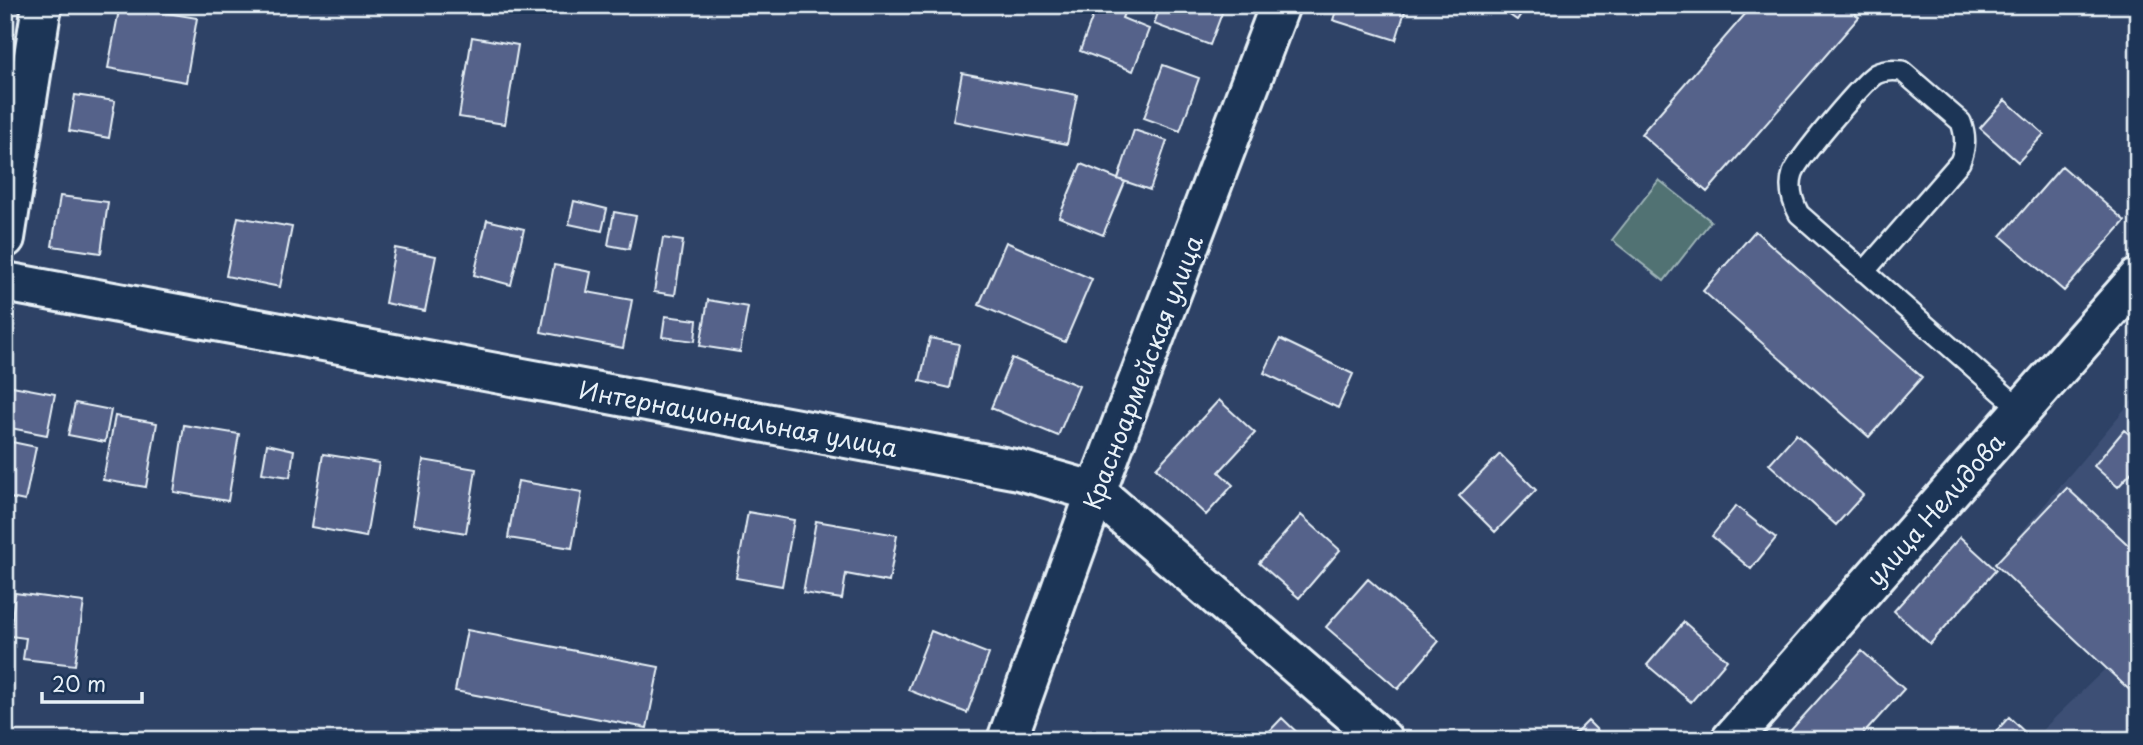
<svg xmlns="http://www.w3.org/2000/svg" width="2143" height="745" font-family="'Playpen Sans',sans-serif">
<rect width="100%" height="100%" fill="#2e4266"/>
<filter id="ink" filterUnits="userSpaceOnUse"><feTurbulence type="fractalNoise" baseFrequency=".0143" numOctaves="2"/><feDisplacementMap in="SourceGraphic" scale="14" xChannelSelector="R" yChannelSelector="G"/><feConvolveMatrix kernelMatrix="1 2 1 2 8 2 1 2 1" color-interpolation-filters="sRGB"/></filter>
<g filter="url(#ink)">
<path fill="#3c4f74" d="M2138,393v347h-150l21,-23 24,22 73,-71 -111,-104z"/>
<path fill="#517273" stroke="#9cb2b6" stroke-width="2" d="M1659,180l52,41 -47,60 -52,-41z"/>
<path fill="#54628a" stroke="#e8f1f8" stroke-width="2" d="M120,5l77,13 -11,64 -78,-14z
M1097,5l30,1 -5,12 27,11 -16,42 -53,-20z
M1161,5h64l-15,40 -56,-21z
M1338,5h56l-1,3 12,3 -9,29 -63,-20z
M1495,5h32l-10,15z
M1753,5h93l13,12 -152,175 -66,-58z
M472,37l46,8 -13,79 -46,-7z
M1163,65l36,13 -19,53 -36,-13z
M962,73l115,22 -10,49 -114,-23z
M75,95l40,6 -6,37 -40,-7z
M2005,100l39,34 -26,28 -38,-34z
M1134,130l33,11 -17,49 -32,-11z
M1081,164l44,18 -22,53 -44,-18z
M2062,166l63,55 -61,70 -63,-55z
M60,196l48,6 -7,51 -49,-7z
M574,201l33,8 -5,22 -33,-7z
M614,212l22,4 -7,33 -21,-4z
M238,217l54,10 -12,60 -54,-11z
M487,220l37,9 -13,56 -37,-10z
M1755,231l167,146 -53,60 -166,-146z
M663,238l20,3 -8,54 -21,-3z
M1006,242l86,37 -27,63 -86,-37z
M395,248l41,8 -11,55 -40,-8z
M554,265l37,7 -4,20 45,8 -9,48 -82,-16z
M708,300l40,7 -8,45 -40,-6z
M665,316l32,4 -2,21 -33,-4z
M930,338l29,6 -9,44 -30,-7z
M1280,339l73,35 -15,34 -74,-35z
M1012,358l67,28 -21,50 -67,-28z
M7,385l48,9 -8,41 -42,-8z
M1219,400l36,33 -36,39 14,13 -27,30 -50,-47z
M75,403l36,7 -6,32 -37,-7z
M115,416l42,7 -11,64 -43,-7z
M184,425l55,9 -11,67 -54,-9z
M2124,430l14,11v24l-20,22 -24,-21z
M1796,434l67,61 -27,30 -67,-61z
M12,442l24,5 -11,54 -20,-4v-25z
M267,444l27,6 -4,27 -28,-4z
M323,454l56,9 -13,74 -55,-10z
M1500,454l36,36 -41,42 -36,-36z
M423,460l53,9 -10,64 -53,-9z
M518,481l64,11 -10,56 -64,-10z
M2067,488l71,66v144l-143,-134z
M1736,506l40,32 -25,31 -39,-33z
M748,512l46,8 -12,66 -46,-8z
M1301,515l39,35 -41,48 -40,-35z
M816,521l81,14 -8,47 -43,-8 -4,25 -39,-6z
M1960,537l36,33 -66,74 -36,-33z
M1368,579l71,62 -41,48 -72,-62z
M15,593l69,9 -9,63 -52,-6 3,-21 -16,-2z
M1684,622l43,38 -36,42 -44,-37z
M467,630l192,37 -12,61 -192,-37z
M931,631l58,23 -22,59 -59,-23z
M1862,651l42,38 -46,51h-76z
M2009,717l24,23h-45z
M1282,718l23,22h-44z
M1588,721l19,19h-38z"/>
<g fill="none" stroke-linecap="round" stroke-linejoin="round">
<g stroke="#e8f1f8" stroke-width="24">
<path id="service" d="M1864,272l96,-110c6,-15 6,-26 1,-40l-59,-51c-9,-1 -18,-1 -26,3 -13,8 -78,85 -83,99 -5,15 -1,28 6,41l223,196"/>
</g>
<g stroke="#e8f1f8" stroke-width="44">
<g id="minor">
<path d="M5,238l37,-233"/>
<path id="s1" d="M1731,740l407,-462"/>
</g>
</g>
<g stroke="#e8f1f8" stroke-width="44">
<path id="tertiary" d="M1096,492l184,-487"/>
</g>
<g stroke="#e8f1f8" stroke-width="44">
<g id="secondary">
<path id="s2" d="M5,282l1014,188 77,22 287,248"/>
<path d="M1007,740l89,-248"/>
</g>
</g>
<use href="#service" stroke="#1d3557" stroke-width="19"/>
<use href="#minor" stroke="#1d3557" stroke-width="38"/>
<use href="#tertiary" stroke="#1d3557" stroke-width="38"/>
<use href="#secondary" stroke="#1d3557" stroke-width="38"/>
</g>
</g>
<g text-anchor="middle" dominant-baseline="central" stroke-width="7" stroke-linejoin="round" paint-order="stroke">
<g font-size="24" fill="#e8f1f8" stroke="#1d3557">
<text transform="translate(1142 372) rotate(-69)">Красноармейская улица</text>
<text stroke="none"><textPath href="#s2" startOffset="746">Интернациональная улица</textPath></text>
<text stroke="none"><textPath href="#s1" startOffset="308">улица Нелидова</textPath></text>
</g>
</g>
<rect width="2143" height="745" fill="none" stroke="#1d3557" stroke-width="28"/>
<rect x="14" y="14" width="2115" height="717" fill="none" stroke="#e8f1f8" stroke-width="2.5" filter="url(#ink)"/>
<path d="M42 692v10h100v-10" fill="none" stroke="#e8f1f8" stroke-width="3.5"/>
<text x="52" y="692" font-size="21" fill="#e8f1f8" stroke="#1d3557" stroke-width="5" paint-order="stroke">20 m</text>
</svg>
